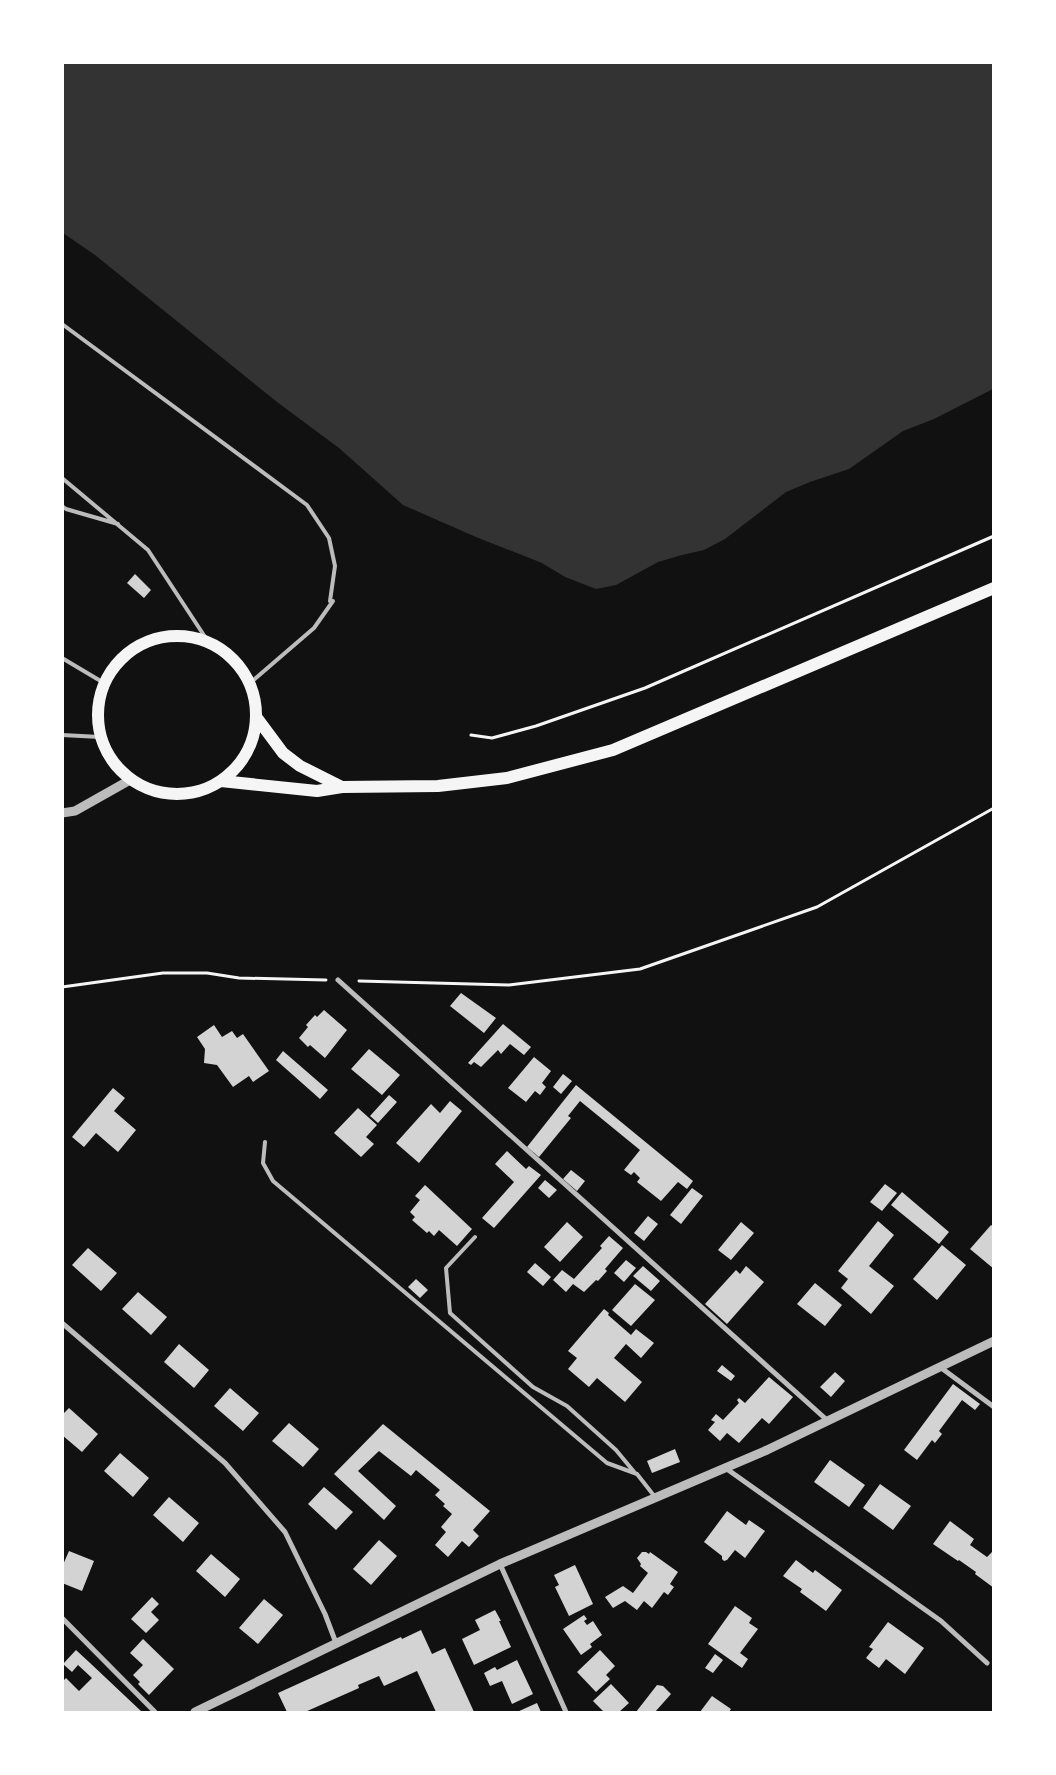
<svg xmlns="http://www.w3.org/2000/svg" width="1056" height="1775" font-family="'Space Grotesk',sans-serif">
<rect width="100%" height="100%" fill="#111"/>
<path fill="#333" d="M62,63h931v326l-59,30 -31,12 -54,38 -39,13 -24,10 -61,47 -21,11 -22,5 -24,7 -42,23 -20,4 -31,-12 -23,-14 -66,-26 -73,-32 -64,-57 -62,-46 -182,-147 -32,-22z"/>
<path fill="#d3d3d3" d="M135,574l16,16 -7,8 -17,-15z
M461,993l35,25 -12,15 -34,-27z
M324,1010l23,20 -22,28 -15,-13 -2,2 -9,-9 9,-11 -2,-2 9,-10 2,2z
M503,1024l28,23 -7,8 -14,-11 -9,10 -3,-4 -17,17 -7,-5 -3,3 -3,-2z
M214,1025l8,12 10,-6 5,7 6,-4 26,37 -16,11 -4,-6 -16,11 -16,-22 -13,-2 1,-14 -8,-12z
M369,1049l31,26 -18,20 -31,-26z
M283,1051l45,39 -8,9 -44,-39z
M534,1057l17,14 -9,12 4,4 -6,8 -5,-4 -9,11 -18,-14z
M563,1074l9,7 -11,13 -8,-7z
M576,1085l117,96 -6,8 -9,-7 -17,19 -24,-19 3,-4 -6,-6 -3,3 -7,-5 16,-20 -60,-49 -12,15 3,2 -32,39 -12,-10z
M113,1088l12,10 -11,13 22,19 -18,22 -22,-19 -12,14 -12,-10z
M389,1095l8,7 -19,21 -8,-7z
M450,1101l12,10 -43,52 -23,-20 35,-39 9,9z
M358,1108l19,17 -11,12 8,7 -13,13 -27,-24z
M507,1151l19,18 3,-3 12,9 -47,53 -12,-10 32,-36 -19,-18z
M571,1170l14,11 -8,10 -14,-12z
M545,1180l12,10 -8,8 -11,-10z
M885,1184l12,9 -15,18 -12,-9z
M425,1185l47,44 -15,17 -18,-16 -5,6 -5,-5 -2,2 -15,-13 3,-3 -5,-5 10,-12 -5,-4z
M692,1188l11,8 -22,28 -11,-9z
M902,1192l47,40 -10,12 -48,-39z
M648,1216l10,8 -14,17 -10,-8z
M878,1221l16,14 -25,31 25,20 -23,28 -30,-26 7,-9 -10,-8z
M567,1222l16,15 -23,25 -16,-15z
M741,1222l13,11 -23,27 -13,-10z
M991,1225l3,2v42l-24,-20z
M609,1236l14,12 -18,21 2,2 -9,10 -2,-1 -12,12 -11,-8 -7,8 -13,-12 9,-10 12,9 28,-31 -2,-2z
M942,1245l24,20 -29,35 -24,-21z
M88,1248l29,25 -16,18 -29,-26z
M626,1260l10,8 -12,14 -10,-9z
M535,1263l16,14 -8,9 -16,-14z
M643,1266l17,15 -9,10 -18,-15z
M746,1266l18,16 -37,42 -22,-20 31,-34 4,4z
M416,1279l12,11 -8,8 -12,-11z
M815,1283l27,22 -17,21 -28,-22z
M635,1284l20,16 -24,26 -19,-16z
M138,1292l29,25 -16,18 -29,-26z
M604,1309l5,4 -1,2 23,20 5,-6 18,14 -13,15 -15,-14 -12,14 28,24 -17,20 -28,-24 -8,9 -21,-18 9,-11 -9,-7z
M179,1344l30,26 -15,18 -30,-26z
M722,1365l13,11 -4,5 -14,-10z
M835,1372l10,9 -14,16 -11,-10z
M769,1377l24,20 -24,27 -7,-6 -23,25 -12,-10 -7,8 -12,-11 7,-8 -4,-2 5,-6 7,6 16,-17 -2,-3 2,-2 6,5z
M953,1384l27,20 -5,6 -13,-10 -23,31 3,3 -7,9 -3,-3 -15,20 -13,-10z
M230,1388l29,25 -16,18 -29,-25z
M69,1408l29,26 -16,18 -20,-17v-20z
M289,1423l30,26 -16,18 -31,-26z
M383,1424l107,87 -17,19 6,6 -10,11 -7,-6 -14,16 -13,-12 11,-13 -5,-5 11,-13 -9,-8 2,-2 -10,-9 5,-5 -24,-20 -5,6 -32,-25 -21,20 38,35 -12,14 -50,-46z
M675,1449l5,13 -28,11 -5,-12z
M120,1453l29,25 -16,19 -29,-26z
M830,1460l35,25 -16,22 -35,-25z
M880,1484l31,22 -18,24 -30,-22z
M324,1487l29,25 -17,18 -28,-26z
M169,1497l30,26 -16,19 -30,-27z
M727,1511l19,14 3,-5 16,11 -20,27 -10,-8 -8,10 -3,1 -2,-2v-3l-18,-14z
M950,1521l24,18 -4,6 17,12 5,-5 2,1v35l-19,-14 1,-2 -17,-12 -1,1 -25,-17z
M379,1540l18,16 -26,29 -18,-16z
M69,1551l25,10 -12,30 -20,-8v-16z
M642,1552h4l3,2 1,-2 28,20 -8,12 4,3 -6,8 -4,-3 -12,16 -8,-7 -7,9 -12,-9 -12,7 -8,-11 18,-11 10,7 15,-20 -8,-7 1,-2 -4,-6z
M211,1554l29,25 -15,18 -29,-26z
M796,1560l17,13 2,-3 27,20 -16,21 -26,-19 2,-3 -19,-13z
M575,1565l18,39 -24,12 -14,-29 4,-2 -5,-10z
M152,1597l7,7 -8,8 8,8 -13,13 -15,-14z
M264,1599l19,16 -25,29 -19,-16z
M735,1606l17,12 -3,5 9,6 -18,24 8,6 -6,9 -34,-24z
M495,1610l6,11h-2l12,26 -37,18 -12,-26 18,-9 -5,-10z
M584,1615l3,4 -3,2 3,4 6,-4 9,14 -12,9 2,3 -11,8 -18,-26z
M888,1622l36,26 -19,26 -19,-15 -7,9 -13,-10 7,-9 -4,-2z
M421,1630l11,24 13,-6 29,64h-38l-19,-41 -33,15 -5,-10 -21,9 1,3 -54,24h-18l-9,-19 123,-56 1,2z
M143,1639l31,30 -25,26 -11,-11 2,-2 -7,-7 10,-10 -13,-12z
M76,1650l13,12 53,50h-80v-30l4,-4 13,13 13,-13 -14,-13 -6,7 -9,-8z
M600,1650l15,16 -9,9 4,4 -14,13 -19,-20z
M715,1654l8,6 -10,13 -8,-5z
M517,1660l16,34 -21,10 -10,-23 -12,5 -6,-13 11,-6 2,3z
M611,1684l18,19 -10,9 -9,-1 -6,1 -11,-11z
M657,1685l6,1 8,8 -16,18h-19z
M712,1696l19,13 -2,3h-29z
M537,1703l4,9h-24z"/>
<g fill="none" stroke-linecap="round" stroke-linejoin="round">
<path stroke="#f5f5f5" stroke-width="3" d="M471,735l21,3 44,-12 109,-38 349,-152
M359,981l150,4 131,-16 177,-62 177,-99
M62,987l101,-14h44l32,5 87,2"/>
<path stroke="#bcbcbc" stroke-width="4" d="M62,324l245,181 22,33 6,28 -5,35h3l-19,27 -64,55
M62,478l86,72 61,93
M62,506l4,3 52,15
M62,658l42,25
M62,735l38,2
M265,1142l-2,21 10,18 334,282 30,11 18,23
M475,1237l-29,31 4,45 83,74 34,19 49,44 19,23"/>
<path stroke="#bcbcbc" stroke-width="5" d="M338,980l490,441
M62,1323l163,140 60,69 40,82 11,29
M940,1367l54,40
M724,1467l217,154 46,42
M500,1564l66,148
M62,1618l93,94"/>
<path stroke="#bcbcbc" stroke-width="9" d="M62,813l13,-2 55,-31
M195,1712l305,-148 267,-114 227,-109"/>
<path stroke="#f5f5f5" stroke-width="12" d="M98 715a79 79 0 1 1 158 0a79 79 0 1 1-158 0Z
M257,718l26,35 17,13 42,21
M221,781l96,10 25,-4 96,-1 69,-8 106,-28 381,-162"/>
</g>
<rect width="1056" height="1775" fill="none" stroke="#ffffff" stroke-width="128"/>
</svg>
